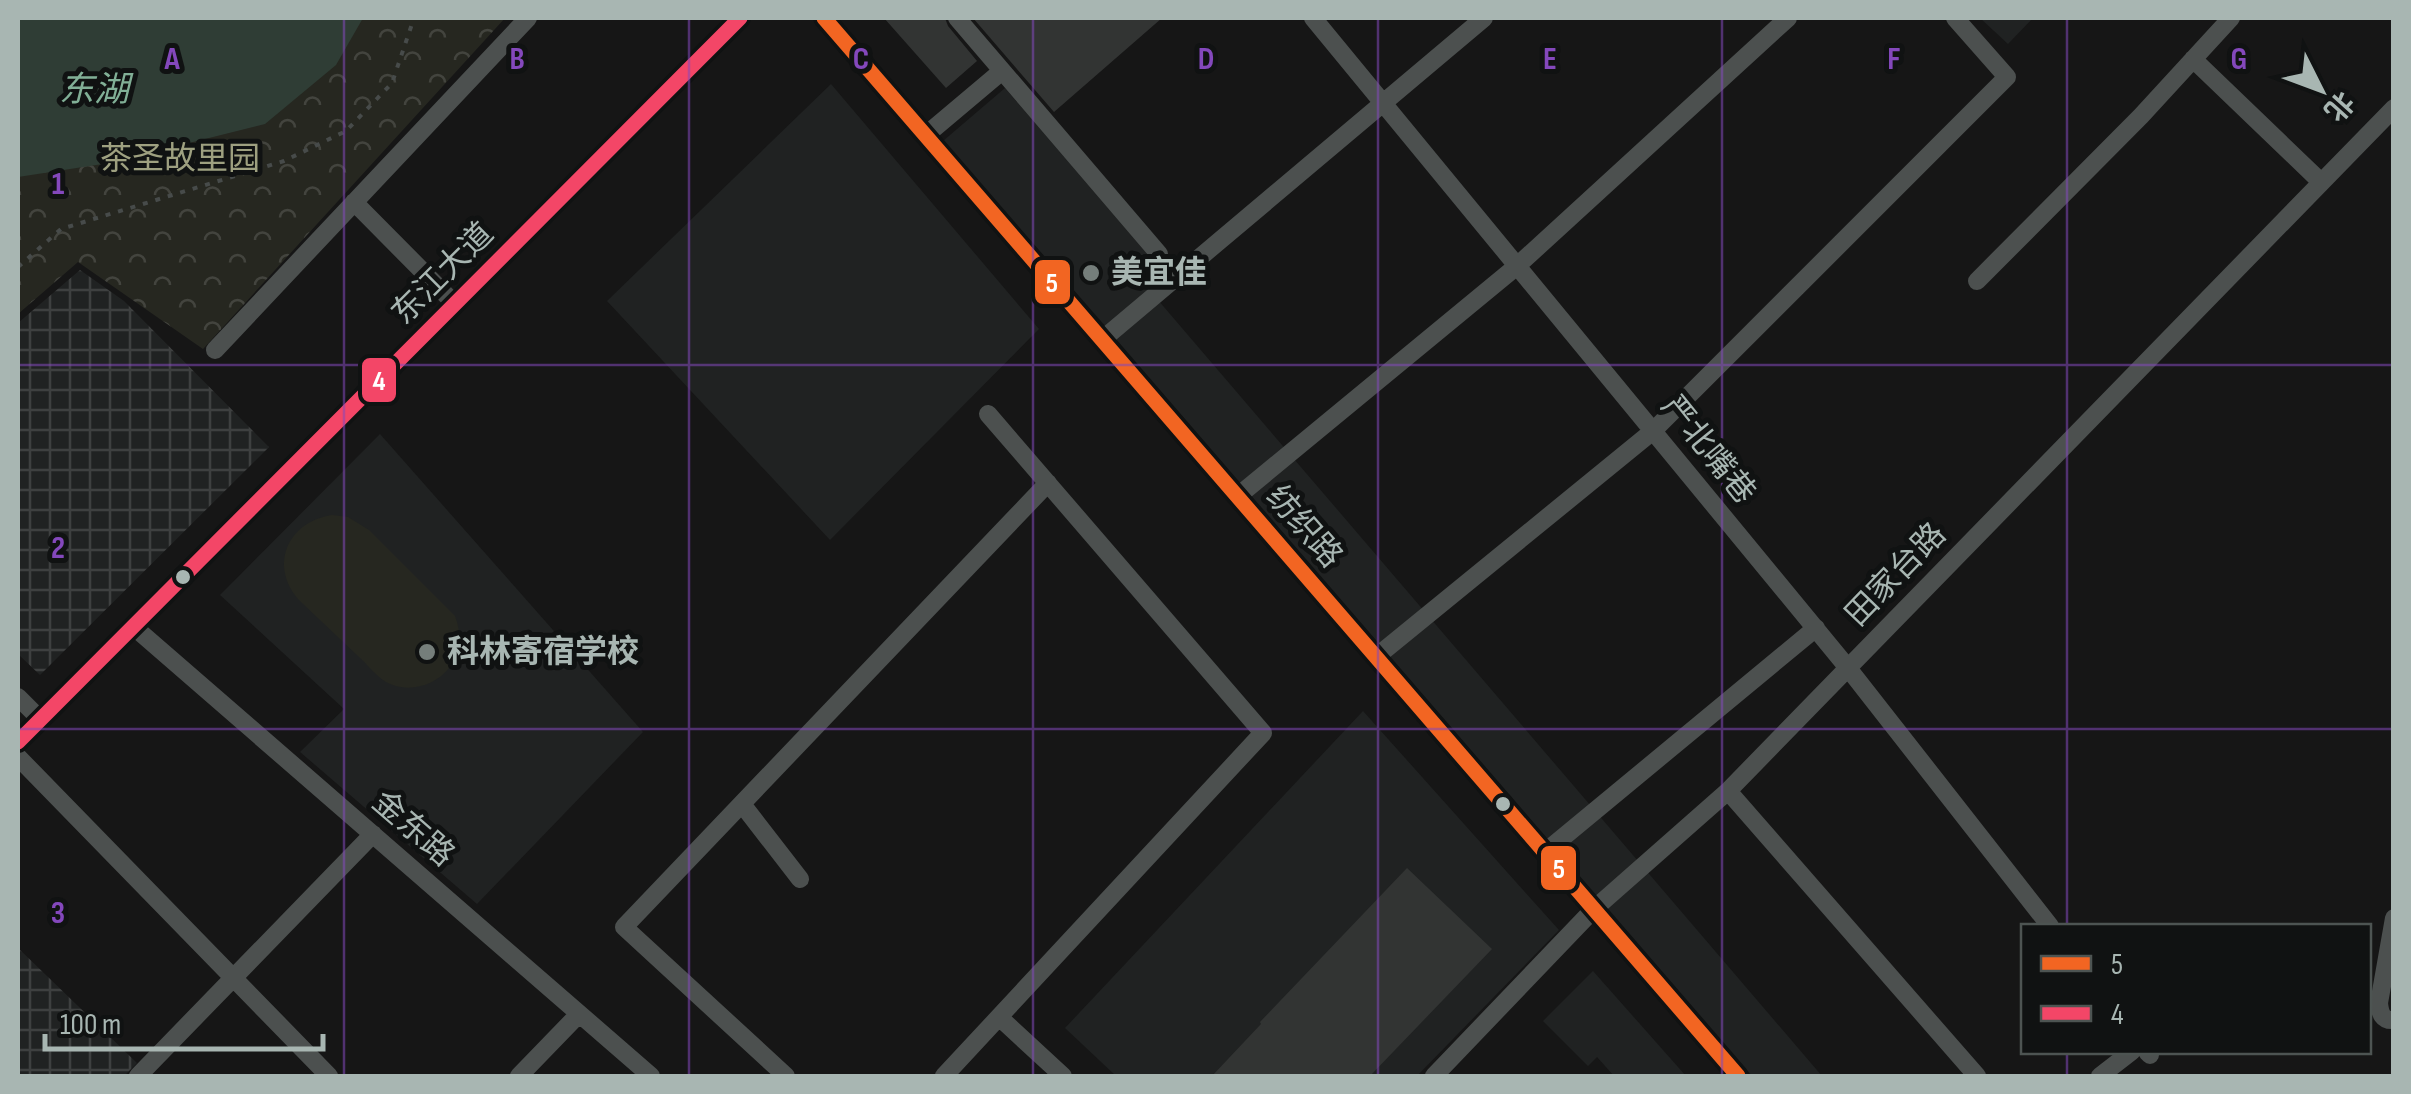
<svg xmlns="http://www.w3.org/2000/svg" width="2411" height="1094" font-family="'Sofia Sans Condensed','Noto Sans SC',sans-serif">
<defs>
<pattern id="industrial-grid" width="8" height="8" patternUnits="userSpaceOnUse" patternTransform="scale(2.5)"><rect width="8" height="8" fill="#202222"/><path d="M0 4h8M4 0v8" fill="none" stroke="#3e4040"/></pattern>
<pattern id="park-crowns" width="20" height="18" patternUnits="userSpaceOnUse" patternTransform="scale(2.5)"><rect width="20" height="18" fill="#262720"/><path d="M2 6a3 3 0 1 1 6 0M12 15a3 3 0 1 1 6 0" fill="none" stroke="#43443e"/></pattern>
</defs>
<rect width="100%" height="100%" fill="#161616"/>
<path fill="#202222" d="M1980,18h53l-25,26z
M831,84l208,245 -209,211 -223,-239z
M1005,88l162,189 -60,51 -164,-187z
M1158,300l664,776h-70l-638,-739z
M380,434l263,298 -166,172 -177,-152 44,-43 -124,-114z
M1363,711l196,219 -142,146h-301l-51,-48z
M1593,971l93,105h-72l-17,-19 -9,9 -45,-45z"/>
<path fill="url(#industrial-grid)" d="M80,270l44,31 145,146 -229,228 -22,-21v-331z
M18,948l119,115 -13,13h-106z"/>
<path fill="#262720" d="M332,515l16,2 21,13 86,86c7,18 6,36 -6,52 -14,18 -42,26 -63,14 -10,-6 -19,-18 -28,-26 -19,-18 -38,-36 -57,-54 -33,-34 -15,-80 31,-87z"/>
<path fill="url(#park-crowns)" d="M18,18h487l-302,331 -125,-87 -60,52z"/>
<path fill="#2f3d35" d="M18,18h345l-27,47 -71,59 -156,39 -91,14z"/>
<path fill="#323433" d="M884,18h61l3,8 29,35 -31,27z
M973,18h189l-108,94z
M1407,868l85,81 -122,127h-158l49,-52 -1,-2z"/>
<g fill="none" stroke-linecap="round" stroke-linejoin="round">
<path stroke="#474b4a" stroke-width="4" stroke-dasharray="5 8" stroke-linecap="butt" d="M18,267l43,-38 223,-68 62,-30 46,-48 22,-65"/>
<path stroke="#4c504f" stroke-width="18" d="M824,18l914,1058
M957,18l202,236
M1313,18l535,650 202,258
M2193,59l128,123
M926,135l76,-64
M354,202l101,102
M1977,281l164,-165 90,-98
M1103,339l381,-321
M215,350l313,-332
M1238,496l279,-230 271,-248
M134,627l517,449
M1376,657l277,-226 354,-354 -52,-59
M18,697l22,22
M18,742l722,-724
M18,757l311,319
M1728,791l249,285
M742,804l58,75
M1544,853l272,-225
M2394,918l-15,85c1,10 3,18 15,17
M999,1017l64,59
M2147,1052l3,3
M138,1076l235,-242
M519,1076l60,-62
M786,1076l-162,-149 424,-444
M944,1076l319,-343 -275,-319
M1434,1076l159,-166 135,-119 666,-683
M2100,1076l31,-24"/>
<g stroke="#101212" stroke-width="22">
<path id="bus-1" d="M824,18l914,1058"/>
</g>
<g stroke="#101212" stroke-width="22">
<path id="bus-2" d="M18,742l722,-724"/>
</g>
<use href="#bus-1" stroke="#f26522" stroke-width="15"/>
<use href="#bus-2" stroke="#f34667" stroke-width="15"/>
</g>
<path fill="none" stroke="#8448bc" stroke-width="2.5" stroke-opacity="0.55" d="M344,18v1058M689,18v1058M1033,18v1058M1378,18v1058M1722,18v1058M2067,18v908M18,365h2376M18,729h2376M2067,1052v24"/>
<g fill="#757e7b" stroke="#101212" stroke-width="4">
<circle cx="1091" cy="273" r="10"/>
<circle cx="427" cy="652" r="10"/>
</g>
<g fill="#a8b6b2" stroke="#101212" stroke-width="4">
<circle cx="183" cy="577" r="9"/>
<circle cx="1503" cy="804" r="9"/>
</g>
<g text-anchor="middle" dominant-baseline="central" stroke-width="10" stroke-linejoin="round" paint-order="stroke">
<g font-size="32" fill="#9ea080" stroke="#101212">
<text x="180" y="159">茶圣故里园</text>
</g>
<g font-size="32" font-weight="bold" fill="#a8b6b2" stroke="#101212" text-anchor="start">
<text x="1111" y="273">美宜佳</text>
<text x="447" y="652">科林寄宿学校</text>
</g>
<g font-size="32" fill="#a8b6b2" stroke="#101212">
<text transform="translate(443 274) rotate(-45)">东江大道</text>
<text transform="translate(1708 450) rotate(51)">严北嘴巷</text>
<text transform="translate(1304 527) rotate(49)">纺织路</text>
<text transform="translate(1896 575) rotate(-46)">田家台路</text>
<text transform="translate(413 829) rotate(41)">金东路</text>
</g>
<g font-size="35" font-style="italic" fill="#81af96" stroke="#101212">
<text x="94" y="90">东湖</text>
</g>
</g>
<g font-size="32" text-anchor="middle" font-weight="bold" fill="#8448bc" stroke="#101212" stroke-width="10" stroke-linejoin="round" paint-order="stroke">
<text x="172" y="69">A</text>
<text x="517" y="69">B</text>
<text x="861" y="69">C</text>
<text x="1206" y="69">D</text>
<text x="1550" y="69">E</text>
<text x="1894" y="69">F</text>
<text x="2239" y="69">G</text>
<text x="58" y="194">1</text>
<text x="58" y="558">2</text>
<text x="58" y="923">3</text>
</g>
<g stroke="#101212" stroke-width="4">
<rect x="1033" y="258" width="39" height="48" rx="10" fill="#f26522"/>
<rect x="360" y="356" width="38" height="48" rx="10" fill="#f34667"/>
<rect x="1539" y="844" width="39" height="48" rx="10" fill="#f26522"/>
</g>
<g font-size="28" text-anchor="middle" font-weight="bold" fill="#fff">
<text x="1052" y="292">5</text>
<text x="379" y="390">4</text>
<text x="1559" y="878">5</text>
</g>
<rect width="2411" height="1094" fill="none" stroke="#a8b6b2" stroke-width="40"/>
<rect x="2021" y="924" width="350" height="130" fill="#101212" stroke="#4d5452" stroke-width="2.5"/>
<rect x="2041" y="956" width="50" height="15" fill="#f26522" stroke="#4d5452" stroke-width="2.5"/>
<text x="2111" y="974" font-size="30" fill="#a8b6b2">5</text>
<rect x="2041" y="1006" width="50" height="15" fill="#f34667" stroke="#4d5452" stroke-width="2.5"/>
<text x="2111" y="1024" font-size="30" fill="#a8b6b2">4</text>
<g transform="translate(2321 90) rotate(132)" stroke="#101212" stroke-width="8" paint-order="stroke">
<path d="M0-8L18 38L0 25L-18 38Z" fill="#a8b6b2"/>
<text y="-15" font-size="28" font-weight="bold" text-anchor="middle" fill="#a8b6b2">北</text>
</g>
<path d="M45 1034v15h278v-15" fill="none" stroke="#a8b6b2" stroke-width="5"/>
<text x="60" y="1034" font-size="30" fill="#a8b6b2" stroke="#101212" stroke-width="8" paint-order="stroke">100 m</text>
</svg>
